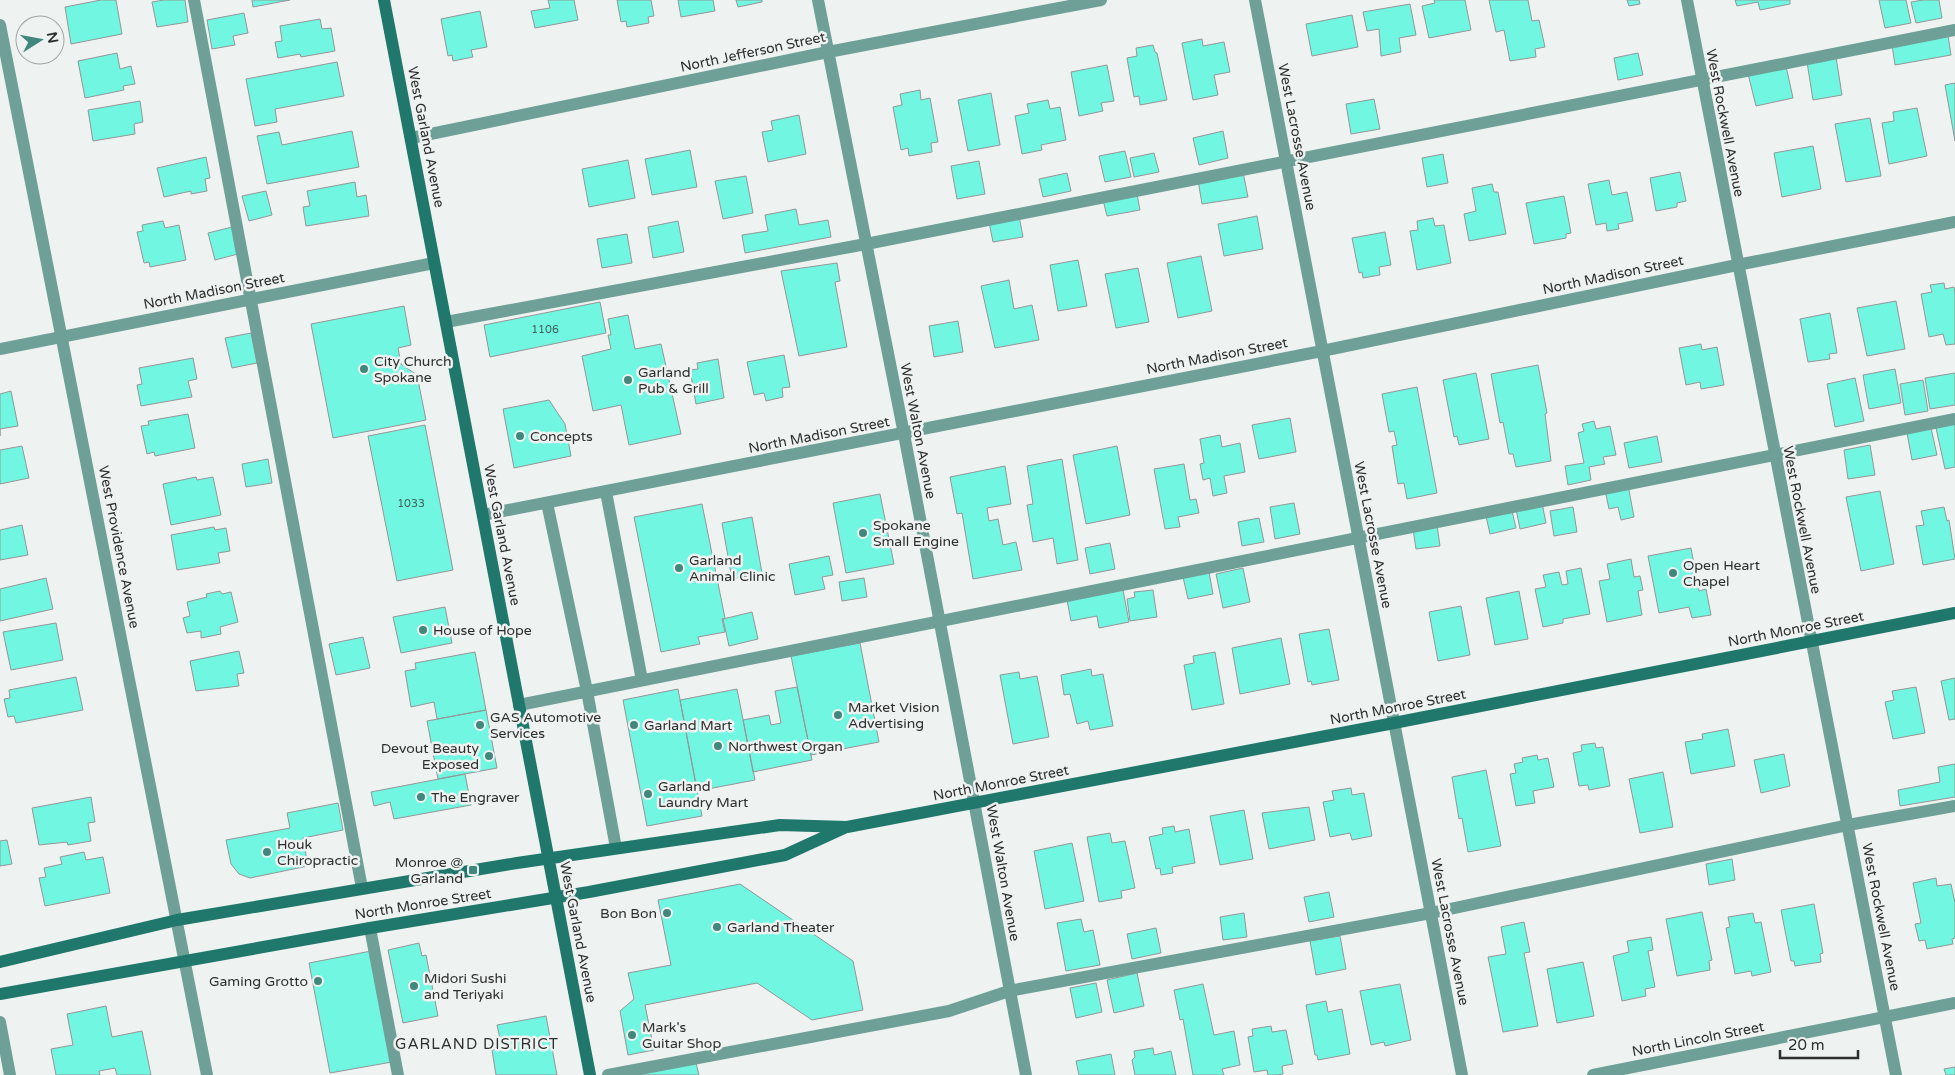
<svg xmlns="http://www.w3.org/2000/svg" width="1955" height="1075" font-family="'Varela Round',sans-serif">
<rect width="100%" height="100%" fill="#eef2f1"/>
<path fill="#70f6e1" stroke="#949797" d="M101,0h15l6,34 -51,10 -6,-37z
M164,0h21l3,22 -31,5 -5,-25z
M252,0h38l-37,7z
M548,0h26l4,20 -43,8 -4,-17 19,-3z
M617,0h34l3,16 -6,1 1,6 -22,4 -1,-6 -5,1z
M678,0h35l2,11 -34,6z
M736,0h26v2l-24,5z
M1434,0h31l6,30 -42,8 -7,-32 13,-3z
M1489,0h39l4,21 7,-1 6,27 -10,2 1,8 -26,4 -6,-31 -8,2z
M1627,0h12l1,4 -11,2z
M1735,0h55v4l-30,6 -2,-8 -21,4z
M1879,0h27l5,23 -26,5z
M1923,0h16l3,18 -26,5 -5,-21z
M1410,4l6,31 -17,3 2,14 -20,4 -2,-27 -12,2 -4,-19z
M480,11l7,36 -16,3 2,7 -20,4 -1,-6 -4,1 -7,-37z
M244,13l4,20 -15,3 2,9 -23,4 -5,-29z
M1352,15l6,32 -46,9 -6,-32z
M320,19l2,10 9,-1 4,23 -34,6 -1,-3 -22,4 -3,-16 7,-1 -2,-15z
M1948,35l3,20 -56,10 -3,-20z
M1202,39l1,7 21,-4 6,30 -16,3 4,20 -25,5 -11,-57z
M1153,45l2,7 2,1 10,47 -27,5 -1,-9 -5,1 -7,-39 10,-2 -1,-8z
M117,53l3,16 11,-3 4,18 -12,2 1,4 -39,8 -7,-37z
M1638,53l5,22 -25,5 -4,-22z
M1836,57l6,38 -29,5 -6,-38z
M337,62l7,34 -69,13 2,13 -22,4 -9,-47z
M1107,65l7,36 -13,2 2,8 -24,5 -8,-44z
M1786,66l7,32 -37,8 -8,-32z
M1955,83v58l-10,-56z
M920,90l1,10 9,-2 8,44 -7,1 1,9 -23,4 -1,-8 -7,2 -8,-43 9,-2 -2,-11z
M991,93l9,52 -32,6 -10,-51z
M1374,99l6,30 -29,5 -5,-30z
M1048,100l2,9 10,-2 6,33 -25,5 1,5 -20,4 -7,-38 14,-3 -2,-9z
M140,101l3,21 -9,2 1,10 -42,7 -5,-31z
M1917,108l10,48 -38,8 -7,-41 12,-2 -1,-9z
M799,115l7,39 -38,8 -6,-30 11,-2 -2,-9z
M1870,118l11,58 -35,6 -11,-58z
M352,131l7,36 -92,17 -10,-48 22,-4 3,13z
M1223,131l5,27 -29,7 -6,-27z
M1813,146l8,43 -39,8 -8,-44z
M690,150l7,37 -45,8 -7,-36z
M1125,151l6,26 -26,5 -6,-26z
M1154,153l5,19 -25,5 -4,-19z
M1443,154l5,29 -21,4 -5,-29z
M206,157l4,21 -5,1 2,12 -16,3v-3l-27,6 -7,-29z
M628,160l7,38 -46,9 -7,-38z
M979,161l6,33 -28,5 -6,-33z
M1243,172l5,25 -46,7 -4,-24z
M1680,172l6,29 -9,2v4l-21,4 -6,-33z
M1067,173l4,18 -28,6 -4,-18z
M746,176l7,37 -30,6 -8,-38z
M1609,180l3,15 15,-3 6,29 -15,3 1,5 -12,2 -1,-8 -10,2 -8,-41z
M355,182l2,15 9,-2 3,21 -63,10 -3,-19 7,-1 -3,-15z
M1492,184l2,8h4l8,42 -37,7 -5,-27 12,-3 -4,-23z
M266,191l6,24 -23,6 -7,-25z
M1137,194l3,16 -33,6 -4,-16z
M1564,196l7,37 -5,1v4l-32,6 -8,-41z
M796,209l3,16 29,-5 3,17 -86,16 -3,-18 26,-4 -3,-16z
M1019,216l4,21 -30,5 -4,-20z
M1257,216l6,33 -39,7 -6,-32z
M1433,218l2,8 9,-1 7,38 -34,7 -7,-39 8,-1 -1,-9z
M163,221l2,7 14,-3 7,35 -36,7 -1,-5 -5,1 -7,-31 6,-1 -1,-6z
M678,221l6,31 -31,6 -5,-31z
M232,227l6,27 -23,6 -7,-27z
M1385,232l6,33 -12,2 1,8 -17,3 -1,-6 -3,1 -7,-35z
M627,234l5,29 -30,5 -5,-29z
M1201,256l11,55 -34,7 -11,-55z
M1078,260l9,46 -29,5 -8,-46z
M837,263l3,18 -5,1 12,65 -48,9 -18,-85z
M1138,268l11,54 -33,6 -11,-54z
M1009,280l5,29 18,-4 7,35 -44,8 -14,-62z
M1944,283l1,6 9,-2 1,7v50l-9,1 -3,-11 -14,3 -8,-43 11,-2 -2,-7z
M1896,301l9,48 -38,7 -10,-48z
M600,302l6,31 -116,24 -6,-32z
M404,306l7,39 -13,3 3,16 16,11 9,45 -93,18 -22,-114z
M1830,313l7,40 -8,1 1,5 -22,3 -8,-43z
M628,315l7,34 26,-5 20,90 -52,11 -8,-40 -28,6 -11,-55 29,-7 -3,-14h3l-3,-16z
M958,321l5,31 -29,5 -5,-31z
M251,333l6,30 -25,5 -7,-30z
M1701,344l1,6 15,-3 7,38 -23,4 -1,-7 -14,3 -7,-37z
M784,355l6,32 -8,1 1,9 -17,4 -2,-8 -10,2 -7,-33z
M193,358l4,21 -9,2 4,16 -51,9 -4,-21 5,-1 -3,-16z
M718,359l6,39 -28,6 -6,-34 8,-1 -1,-6z
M1538,365l9,48 -2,1 6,47 -35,6 -3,-13h-4l-6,-32 -3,1 -9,-49z
M1895,369l6,34 -32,6 -6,-34z
M1476,373l13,66 -30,6 -2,-9 -3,1 -11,-57z
M1955,373v32l-25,4 -5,-31z
M1855,378l9,43 -29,6 -8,-43z
M1923,380l5,31 -23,4 -5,-31z
M1417,387l20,106 -30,6 -3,-16 -6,1 -6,-38 5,-1 -3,-14 -5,1 -7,-38z
M11,391l7,35 -18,3v7v-42z
M549,400l16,24 6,32 -57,12 -11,-59z
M188,414l7,34 -40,8 -1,-4 -7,2 -6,-28 8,-1 -1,-4z
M1290,418l6,34 -37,7 -7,-34z
M1594,421l2,8 14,-3 6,29 -13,2 2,7 -16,3 2,13 -23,5 -3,-19 19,-3 -6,-30 6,-2 -2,-7z
M1955,424v43l-10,2 -9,-41z
M425,425l28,145 -56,11 -29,-145z
M1931,428l6,27 -25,5 -5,-27z
M1220,435l2,12 18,-4 5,29 -21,4 3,17 -14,3 -3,-18 -7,2 -3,-16 4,-1 -4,-24z
M1657,436l5,26 -33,6 -5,-25z
M1870,445l5,30 -27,4 -4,-29z
M22,446l7,32 -29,6v-34z
M1117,446l13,69 -44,9 -13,-69z
M268,459l4,24 -26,4 -4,-23z
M1062,459l16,101 -21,4 -4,-26 -20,4 -6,-37 6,-1 -6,-38z
M1184,464l6,36 6,-1 3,14 -21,4 2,10 -15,2 -11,-60z
M1005,466l6,38 -24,4 2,13 9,-2 5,26 13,-3 6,28 -49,9 -11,-66 -5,1 -7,-37z
M196,477l1,3 16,-3 8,38 -50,10 -8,-41z
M1628,485l6,32 -13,3 -3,-13 -9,2 -4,-19z
M1880,491l14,73 -33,7 -15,-74z
M880,494l14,70 -48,9 -13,-70z
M1294,503l6,31 -25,5 -5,-32z
M1542,503l4,20 -26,6 -4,-20z
M702,504l23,114 -3,1 3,13 -27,5 2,7 -39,8 -27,-135z
M1573,507l4,25 -23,4 -4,-25z
M1944,507l3,14 2,-1 6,39 -32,6 -7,-39 8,-1 -3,-14z
M1512,511l4,17 -26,6 -4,-18z
M752,517l10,56 -30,6 -10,-56z
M1259,518l5,24 -22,4 -4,-24z
M22,525l6,30 -28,5v-30z
M1437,525l3,21 -24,3 -3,-20z
M214,527l1,3 11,-2 4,23 -12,2 2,10 -43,7 -6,-35z
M1110,543l5,26 -25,5 -5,-26z
M1691,548l8,43 7,-2 5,26 -19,3 -3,-11 -30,6 -11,-57z
M829,556l4,19 -11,2 3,12 -30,6 -6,-31z
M1631,559l3,18 6,-1 3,14 -5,1 4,24 -35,7 -8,-41 11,-2 -3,-15z
M1243,568l7,34 -27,6 -7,-34z
M1581,568l9,46 -27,5v4l-20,4 -8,-38 11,-2 -3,-12 16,-3 3,13 6,-1 -2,-13z
M1209,572l4,22 -25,5 -5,-22z
M46,578l7,31 -53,12v-32z
M864,578l3,19 -25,4 -3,-19z
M1123,590l6,32 -30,6 -2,-12 -26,5 -4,-21z
M1153,590l4,27 -27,4 -3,-22 8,-2 -1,-5z
M220,591l2,3 9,-2 7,30 -18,5 1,7 -20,4v-7l-14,2 -4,-15 7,-2 -3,-14 20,-5 -1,-3z
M1519,591l9,48 -33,6 -9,-47z
M1461,606l9,49 -32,6 -9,-49z
M445,607l7,36 -51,10 -8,-36z
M752,612l6,27 -29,7 -6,-27z
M56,623l7,37 -52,10 -8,-38z
M1329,629l10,51 -27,5 -1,-4 -3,1 -9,-48z
M363,637l7,31 -34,7 -7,-31z
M1281,638l9,46 -50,10 -8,-46z
M860,643l19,99 -68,13 -20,-99z
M239,651l5,22 -7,1 2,12 -43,5 -6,-30z
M475,652l11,58 -49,9 -3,-17 -23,5 -6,-36 11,-2 -1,-6z
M1215,652l9,52 -32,6 -8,-45 10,-2 -1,-7z
M1091,669l1,7 11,-2 10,52 -23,4 -2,-9 -11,3 -7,-30 -6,1 -3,-20z
M1019,672l1,7 17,-3 12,61 -36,7 -13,-69z
M76,677l7,33 -67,13 -2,-7 -6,1 -4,-18 6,-1 -1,-8z
M1955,678v41l-6,1 -8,-39z
M797,687l15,73 -59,12 -10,-52 26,-5 2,10 10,-2 -6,-32z
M1916,687l9,46 -32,6 -8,-37 9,-2 -2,-9z
M678,689l24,127 -55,10 -24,-126z
M737,689l18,91 -58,11 -17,-91z
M486,710l11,58 -59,11 -11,-58z
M1728,729l7,37 -44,8 -6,-32 18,-3 -1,-5z
M1595,743l1,5 7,-1 7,39 -21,4 -1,-5 -9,1 -6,-33 9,-2 -1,-6z
M1784,754l6,32 -29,7 -7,-33z
M1537,755l1,5 10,-2 6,29 -21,4 2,12 -19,3 -6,-32 6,-1 -2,-9 9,-2 -1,-4z
M1955,764v33l-55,9 -2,-16 42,-8 -2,-15z
M1486,770l15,76 -33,6 -6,-34 -3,1 -7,-42z
M1663,772l10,55 -33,6 -11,-54z
M465,774l6,31 -77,14 -4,-17 -16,4 -3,-14z
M1351,788l1,7 12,-2 8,43 -20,4 -2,-7 -20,4 -7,-35 11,-2 -2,-9z
M91,797l4,25 -7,1 3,18 -23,4 -1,-3 -28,3 -7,-37z
M338,803l5,27 -40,8 5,28 -58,12 -11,-4 -8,-10 -5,-24 64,-12 -3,-15z
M1309,807l6,33 -46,9 -7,-36z
M1244,810l9,49 -33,6 -10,-49z
M1174,826l1,6 14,-3 6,34 -23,4 1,6 -12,2 -1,-7 -4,1 -7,-32 14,-3 -1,-6z
M1110,833l2,10 13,-2 10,47 -14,3 1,7 -23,4 -12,-65z
M7,840l5,24 -12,2v-25z
M1072,843l12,58 -39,8 -11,-58z
M84,852l2,8 17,-3 7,36 -65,13 -6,-28 7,-1 -2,-9 18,-4 -2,-7z
M1732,859l3,21 -26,5 -3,-21z
M1936,878l1,8 14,-2 4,19v35l-3,1 1,5 -26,5 -2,-9 -6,1 -4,-17 6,-1 -8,-40z
M740,884l113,77 10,49 -51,10 -55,-37 -112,22 9,45 -26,5 -8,-44 14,-12 -6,-26 43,-8 -13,-65z
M1329,892l5,25 -25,5 -5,-25z
M1814,904l9,49 -3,1 1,8 -26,4 -1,-5h-3l-10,-51z
M1702,912l10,48 -3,1 1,9 -33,6 -11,-57z
M1244,913l3,24 -24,3 -3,-23z
M1753,913l2,10 6,-1 10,50 -19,4 -1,-5 -16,3 -9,-46 4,-1 -2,-10z
M1081,919l3,13 9,-2 7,35 -34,6 -9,-48z
M1524,922l6,30 -6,1 14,73 -35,6 -15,-75 18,-3 -5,-27z
M1156,928l5,25 -29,6 -5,-25z
M1340,936l6,33 -30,6 -6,-34z
M1651,937l2,13 -5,1 7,36 -10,2 1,7 -24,5 -9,-45 16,-4 -2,-11z
M419,943l3,13 4,-1 12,61 -35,7 -15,-73z
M371,951l21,111 -62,11 -21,-110z
M1583,962l11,54 -37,7 -10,-54z
M1137,973l7,33 -30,7 -7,-33z
M1096,983l6,29 -26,6 -6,-30z
M1203,984l11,51 20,-4 6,34 -18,4 2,6h-31l-10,-56 -3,1 -6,-30z
M1400,984l11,56 -26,6 -1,-4 -13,3 -11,-54z
M1326,1001l2,11 14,-3 8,45 -32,6 -1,-5h-2l-9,-50z
M106,1006l6,31 30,-6 9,44h-34l-2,-7 -16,3 1,4h-44l-5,-26 22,-4 -6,-31z
M546,1016l11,59h-61l-4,-25 10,-2 -5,-23z
M1271,1026l1,6 14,-2 7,34 -11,2 1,8 -6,1h-9l-1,-5 -13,2 -6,-35 5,-1 -1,-7z
M1153,1048l1,7 17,-4 5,24h-41l-3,-15 3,-3 -1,-6z
M1111,1054l4,21h-36l-3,-14z
M696,1063l3,12h-67z
M1955,1067v8h-9l-2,-6z"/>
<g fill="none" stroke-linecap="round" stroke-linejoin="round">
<path stroke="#6ea097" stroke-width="12" d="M194,0l168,888
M446,322l420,-78 1089,-214
M606,492l36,188
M547,503l40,188 29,157
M519,705l1436,-286
M370,928l28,147
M0,1022l10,53
M608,1075l341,-64 60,-20 422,-78 417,-88 107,-19"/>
<path stroke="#6ea097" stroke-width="12" d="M818,0l86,434 122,641
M1255,0l207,1075
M1687,0l209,1075
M0,25l207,1050
M411,138l417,-86 273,-52
M0,349l434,-86
M483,515l839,-164 415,-86 218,-43
M1593,1075l362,-72"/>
<path stroke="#20786c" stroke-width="12" d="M384,0l206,1075
M0,962l177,-42 340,-57 263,-38 67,2 547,-104 561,-110
M0,994l370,-66 219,-36 196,-37 59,-27"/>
</g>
<g fill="#42877b" stroke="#eef2f1" stroke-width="2">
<circle cx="364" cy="369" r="5"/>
<circle cx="628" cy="380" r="5"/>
<circle cx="520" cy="436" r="5"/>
<circle cx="863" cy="533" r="5"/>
<circle cx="679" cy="568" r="5"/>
<circle cx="1673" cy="573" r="5"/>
<circle cx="423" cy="630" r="5"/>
<circle cx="838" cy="715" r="5"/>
<circle cx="480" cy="725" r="5"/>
<circle cx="634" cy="725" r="5"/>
<circle cx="718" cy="746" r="5"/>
<circle cx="489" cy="756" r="5"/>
<circle cx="648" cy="794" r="5"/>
<circle cx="421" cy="797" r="5"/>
<circle cx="267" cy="852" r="5"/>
<rect x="468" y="865" width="10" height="10" rx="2.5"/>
<circle cx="667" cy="913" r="5"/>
<circle cx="717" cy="927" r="5"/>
<circle cx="318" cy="981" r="5"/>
<circle cx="414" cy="986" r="5"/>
<circle cx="632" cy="1035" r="5"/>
</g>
<g text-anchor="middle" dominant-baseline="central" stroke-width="5" stroke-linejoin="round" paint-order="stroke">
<g font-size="11" fill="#3e605b">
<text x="545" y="329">1106</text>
<text x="411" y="503">1033</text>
</g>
<g font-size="14" fill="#2d2e2e" stroke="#eef2f1">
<text transform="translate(753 52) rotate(-12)">North Jefferson Street</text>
<text transform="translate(1725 123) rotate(79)">West Rockwell Avenue</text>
<text transform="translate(426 137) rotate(79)">West Garland Avenue</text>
<text transform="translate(1297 137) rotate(79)">West Lacrosse Avenue</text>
<text transform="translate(1613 275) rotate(-12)">North Madison Street</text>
<text transform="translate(214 291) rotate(-11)">North Madison Street</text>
<text transform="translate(1217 356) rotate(-11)">North Madison Street</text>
<text transform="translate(918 431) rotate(79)">West Walton Avenue</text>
<text transform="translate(819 435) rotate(-11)">North Madison Street</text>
<text transform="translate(1802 520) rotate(79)">West Rockwell Avenue</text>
<text transform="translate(502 535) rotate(79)">West Garland Avenue</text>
<text transform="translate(1373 535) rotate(79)">West Lacrosse Avenue</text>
<text transform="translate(119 547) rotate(79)">West Providence Avenue</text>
<text transform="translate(1796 629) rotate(-11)">North Monroe Street</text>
<text transform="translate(1398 707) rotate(-11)">North Monroe Street</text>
<text transform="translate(1001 783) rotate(-11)">North Monroe Street</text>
<text transform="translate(1003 873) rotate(80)">West Walton Avenue</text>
<text transform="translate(423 904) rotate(-9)">North Monroe Street</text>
<text transform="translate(1881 917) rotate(79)">West Rockwell Avenue</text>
<text transform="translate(578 932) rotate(79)">West Garland Avenue</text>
<text transform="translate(1450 932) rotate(79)">West Lacrosse Avenue</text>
<text transform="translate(1698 1039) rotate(-11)">North Lincoln Street</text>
</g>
<g font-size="14" fill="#2d2e2e" stroke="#eef2f1" text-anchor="start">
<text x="374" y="361">City Church<tspan x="374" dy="16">Spokane</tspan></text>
<text x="638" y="372">Garland<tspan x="638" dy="16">Pub &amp; Grill</tspan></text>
<text x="530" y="436">Concepts</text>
<text x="873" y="525">Spokane<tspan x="873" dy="16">Small Engine</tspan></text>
<text x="689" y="560">Garland<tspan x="689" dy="16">Animal Clinic</tspan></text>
<text x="1683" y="565">Open Heart<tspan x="1683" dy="16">Chapel</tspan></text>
<text x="433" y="630">House of Hope</text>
<text x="848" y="707">Market Vision<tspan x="848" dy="16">Advertising</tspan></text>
<text x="490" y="717">GAS Automotive<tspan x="490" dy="16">Services</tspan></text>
<text x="644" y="725">Garland Mart</text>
<text x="728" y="746">Northwest Organ</text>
<text x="479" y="748" text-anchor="end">Devout Beauty<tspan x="479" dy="16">Exposed</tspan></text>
<text x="658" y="786">Garland<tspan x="658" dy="16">Laundry Mart</tspan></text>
<text x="431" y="797">The Engraver</text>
<text x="277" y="844">Houk<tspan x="277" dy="16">Chiropractic</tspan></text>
<text x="463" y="862" text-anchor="end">Monroe @<tspan x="463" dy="16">Garland</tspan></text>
<text x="657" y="913" text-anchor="end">Bon Bon</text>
<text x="727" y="927">Garland Theater</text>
<text x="424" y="978">Midori Sushi<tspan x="424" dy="16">and Teriyaki</tspan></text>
<text x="308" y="981" text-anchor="end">Gaming Grotto</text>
<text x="642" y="1027">Mark's<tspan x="642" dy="16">Guitar Shop</tspan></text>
</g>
<g font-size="15" letter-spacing="1" fill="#2d2e2e" stroke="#eef2f1">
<text x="477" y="1044">GARLAND DISTRICT</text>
</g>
</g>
<g transform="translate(40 40) rotate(79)"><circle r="24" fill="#eef2f1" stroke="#a1a4a3"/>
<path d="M0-4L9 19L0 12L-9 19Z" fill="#42877b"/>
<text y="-8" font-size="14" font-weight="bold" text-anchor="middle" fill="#2d2e2e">N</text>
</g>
<path d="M1780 1050v8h78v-8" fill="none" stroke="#2d2e2e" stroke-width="2.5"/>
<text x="1788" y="1050" font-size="15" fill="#2d2e2e" stroke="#eef2f1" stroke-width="4" paint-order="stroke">20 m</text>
</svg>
